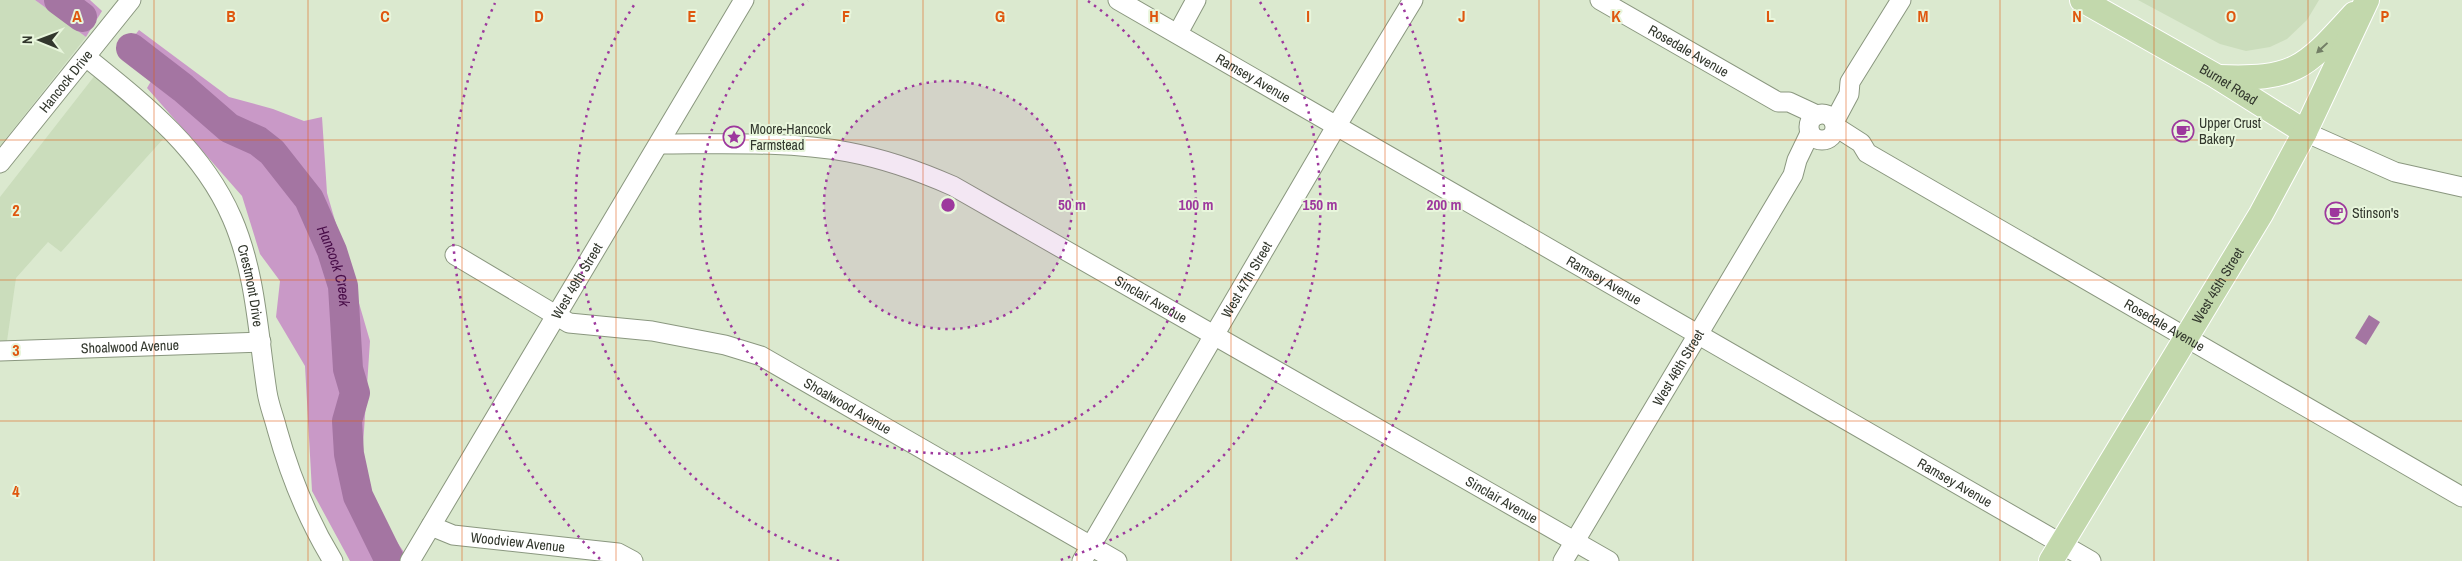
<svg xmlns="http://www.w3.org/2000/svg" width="2462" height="561" font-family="'Archivo Narrow',sans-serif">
<rect width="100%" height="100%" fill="#dbe9cf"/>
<g fill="#cbddbc">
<path d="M 0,0 L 35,0 L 86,37 L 0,146 Z"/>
<path d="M 2138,0 L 2319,0 L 2307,20 L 2287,39 L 2270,47 L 2246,51 L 2220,44 Z"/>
<path d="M 96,74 L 122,94 L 164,138 L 61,252 L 48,242 L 16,278 L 7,341 L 0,342 L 0,197 Z"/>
</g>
<g fill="#c999c7">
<path d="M 35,0 L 90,0 L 102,11 L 86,37 Z"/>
<path d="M 139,30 L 229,97 L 273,109 L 304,121 L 322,117 L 327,193 L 370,341 L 362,460 L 375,510 L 410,561 L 350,561 L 312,491 L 305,366 L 276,317 L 280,281 L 260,254 L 242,196 L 147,88 L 154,76 L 123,50 Z"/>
</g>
<path fill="#a475a2" d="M 2369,315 L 2380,322 L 2366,345 L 2355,338 Z"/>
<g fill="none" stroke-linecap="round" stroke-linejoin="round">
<g stroke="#a475a2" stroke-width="30">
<path d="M 59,0 L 82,17"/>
<path id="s1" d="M 131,48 L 183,88 L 229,128 L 258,141 L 272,152 L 309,199 L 332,251 L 343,286 L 348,369 L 355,393 L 347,421 L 349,454 L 358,496 L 390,561"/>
</g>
<g stroke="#8a977f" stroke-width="21">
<g id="minor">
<path id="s2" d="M 1118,0 L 2091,561"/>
<path id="s3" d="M 1600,0 L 1778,102 L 1789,102 L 1817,115"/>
<path d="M 1178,33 L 1196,0"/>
<path id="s4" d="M 86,57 C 143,103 202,149 232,218 C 256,273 258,334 267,392 C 269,405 274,417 277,429 C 290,476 308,520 333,561"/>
<circle cx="1822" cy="127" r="13"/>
<path d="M 1834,122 L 1849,94 L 1850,82 L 1901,0"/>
<path id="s5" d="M 1836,127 L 1861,143 L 1867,153 L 2462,497"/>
<path d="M 2305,132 L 2395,172 L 2462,187"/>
<path id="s6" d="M 659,144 C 721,144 787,141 848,152 C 885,159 919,171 953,186 L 1609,561"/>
<path id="s7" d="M 0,163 L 131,0"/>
<path id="s8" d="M 455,255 L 569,323 L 652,331 L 725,345 L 761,356 L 1117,561"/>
<path id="s9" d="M 0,351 L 261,342"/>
<path id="s10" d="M 431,526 L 453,535 L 618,553 L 633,561"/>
<path id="s11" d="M 410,561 L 744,0"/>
<path id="s12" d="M 1082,561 L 1337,125 L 1413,0"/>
<path id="s13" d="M 1563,561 L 1793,175 L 1797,160 L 1810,133"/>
</g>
</g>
<g stroke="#fff" stroke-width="26">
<g id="major">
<path id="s14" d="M 2082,0 L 2216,76 L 2305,132"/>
<path d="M 2218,77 C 2295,80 2304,69 2354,14"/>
<path id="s15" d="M 2051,561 L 2261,214 L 2305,132 L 2367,0"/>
</g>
</g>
<use href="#minor" stroke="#fff" stroke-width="19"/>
<use href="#major" stroke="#c2d8ac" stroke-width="24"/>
</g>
<defs><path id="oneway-solid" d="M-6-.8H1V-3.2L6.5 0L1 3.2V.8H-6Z" transform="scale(1.25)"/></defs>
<use fill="#737f66" href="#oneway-solid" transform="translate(2322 48) rotate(137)"/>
<path fill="none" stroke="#df570e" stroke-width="1" stroke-opacity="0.55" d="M 154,0 L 154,561M 308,0 L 308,561M 462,0 L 462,561M 616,0 L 616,561M 769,0 L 769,561M 923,0 L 923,561M 1077,0 L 1077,561M 1231,0 L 1231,561M 1385,0 L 1385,561M 1539,0 L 1539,561M 1693,0 L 1693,561M 1846,0 L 1846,561M 2000,0 L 2000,561M 2154,0 L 2154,561M 2308,0 L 2308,561M 0,140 L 2462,140M 0,280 L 2462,280M 0,421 L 2462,421"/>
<circle cx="948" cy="205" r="124" fill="#9d389d" fill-opacity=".12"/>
<g fill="none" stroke="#9d389d" stroke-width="2.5" stroke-dasharray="2.5 5">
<circle cx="948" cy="205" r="124"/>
<path d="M1088 1A248 248 0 1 1 808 1"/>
<path d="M839 561A372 372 0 0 1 636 2M1260 2A372 372 0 0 1 1057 561"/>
<path d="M600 559A496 496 0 0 1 495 3M1401 3A496 496 0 0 1 1296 559"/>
</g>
<defs>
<g id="cafe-ring" transform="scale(1.125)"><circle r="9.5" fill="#e8f6dc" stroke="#9d389d" stroke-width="1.5"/><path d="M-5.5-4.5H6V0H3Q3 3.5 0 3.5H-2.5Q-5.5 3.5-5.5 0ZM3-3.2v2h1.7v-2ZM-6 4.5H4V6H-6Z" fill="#9d389d"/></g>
<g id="sight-ring" transform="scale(1.125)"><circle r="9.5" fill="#e8f6dc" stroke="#9d389d" stroke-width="1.5"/><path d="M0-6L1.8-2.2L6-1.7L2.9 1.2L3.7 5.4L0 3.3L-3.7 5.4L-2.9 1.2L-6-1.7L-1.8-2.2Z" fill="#9d389d"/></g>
</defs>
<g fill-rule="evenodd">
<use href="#cafe-ring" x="2183" y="131"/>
<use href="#sight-ring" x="734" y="137"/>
<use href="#cafe-ring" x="2336" y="213"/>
</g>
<g text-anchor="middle" stroke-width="4" stroke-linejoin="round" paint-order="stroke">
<g font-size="14" fill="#32372d" stroke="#e8f6dc">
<text dy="5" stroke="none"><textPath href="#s3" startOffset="102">Rosedale Avenue</textPath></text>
<text dy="5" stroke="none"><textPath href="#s2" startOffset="156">Ramsey Avenue</textPath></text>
<text dy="5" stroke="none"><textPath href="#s7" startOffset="105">Hancock Drive</textPath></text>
<text dy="5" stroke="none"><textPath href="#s14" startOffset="169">Burnet Road</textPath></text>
<text dy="5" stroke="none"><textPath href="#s11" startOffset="326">West 49th Street</textPath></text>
<text dy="5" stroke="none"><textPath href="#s12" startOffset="326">West 47th Street</textPath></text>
<text dy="5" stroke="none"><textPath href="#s2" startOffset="561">Ramsey Avenue</textPath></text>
<text dy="5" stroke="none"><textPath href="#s15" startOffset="322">West 45th Street</textPath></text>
<text dy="5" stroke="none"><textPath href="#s4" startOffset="290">Crestmont Drive</textPath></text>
<text dy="5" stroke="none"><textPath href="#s6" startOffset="528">Sinclair Avenue</textPath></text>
<text dy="5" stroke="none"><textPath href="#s5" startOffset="385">Rosedale Avenue</textPath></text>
<text dy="5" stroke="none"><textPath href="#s9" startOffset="130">Shoalwood Avenue</textPath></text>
<text dy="5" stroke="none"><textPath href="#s13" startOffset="225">West 46th Street</textPath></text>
<text dy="5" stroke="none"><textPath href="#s8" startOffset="428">Shoalwood Avenue</textPath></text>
<text dy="5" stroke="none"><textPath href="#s2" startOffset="966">Ramsey Avenue</textPath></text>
<text dy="5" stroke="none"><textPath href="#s6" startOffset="932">Sinclair Avenue</textPath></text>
<text dy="5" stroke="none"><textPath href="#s10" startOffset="89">Woodview Avenue</textPath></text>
</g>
<g font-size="14" fill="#32372d" stroke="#e8f6dc" text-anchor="start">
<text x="2199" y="128">Upper Crust<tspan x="2199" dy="16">Bakery</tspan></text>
<text x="750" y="134">Moore-Hancock<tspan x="750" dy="16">Farmstead</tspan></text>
<text x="2352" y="218">Stinson's</text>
</g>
<g font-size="15" font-style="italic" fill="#480d48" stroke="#e8f6dc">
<text dy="5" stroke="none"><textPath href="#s1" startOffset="308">Hancock Creek</textPath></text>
</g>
</g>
<g font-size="16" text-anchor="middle" font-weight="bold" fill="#df570e" stroke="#e8f6dc" stroke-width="4" stroke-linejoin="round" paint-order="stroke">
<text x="77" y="22">A</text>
<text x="231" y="22">B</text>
<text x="385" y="22">C</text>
<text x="539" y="22">D</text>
<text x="692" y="22">E</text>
<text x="846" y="22">F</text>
<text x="1000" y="22">G</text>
<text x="1154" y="22">H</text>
<text x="1308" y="22">I</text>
<text x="1462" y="22">J</text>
<text x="1616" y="22">K</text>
<text x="1770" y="22">L</text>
<text x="1923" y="22">M</text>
<text x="2077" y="22">N</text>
<text x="2231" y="22">O</text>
<text x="2385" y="22">P</text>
<text x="16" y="216">2</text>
<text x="16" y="356">3</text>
<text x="16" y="497">4</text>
</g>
<circle cx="948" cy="205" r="8" fill="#9d389d" stroke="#e8f6dc" stroke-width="2.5"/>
<g font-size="15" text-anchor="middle" font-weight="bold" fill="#9d389d" stroke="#e8f6dc" stroke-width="4" stroke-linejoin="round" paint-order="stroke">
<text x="1072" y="210">50 m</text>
<text x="1196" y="210">100 m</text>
<text x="1320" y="210">150 m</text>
<text x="1444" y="210">200 m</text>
</g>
<g transform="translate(40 40) rotate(271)" stroke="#e8f6dc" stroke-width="4" paint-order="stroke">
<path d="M0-4L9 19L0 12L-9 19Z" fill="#32372d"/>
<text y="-8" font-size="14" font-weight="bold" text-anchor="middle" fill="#32372d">N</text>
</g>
</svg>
